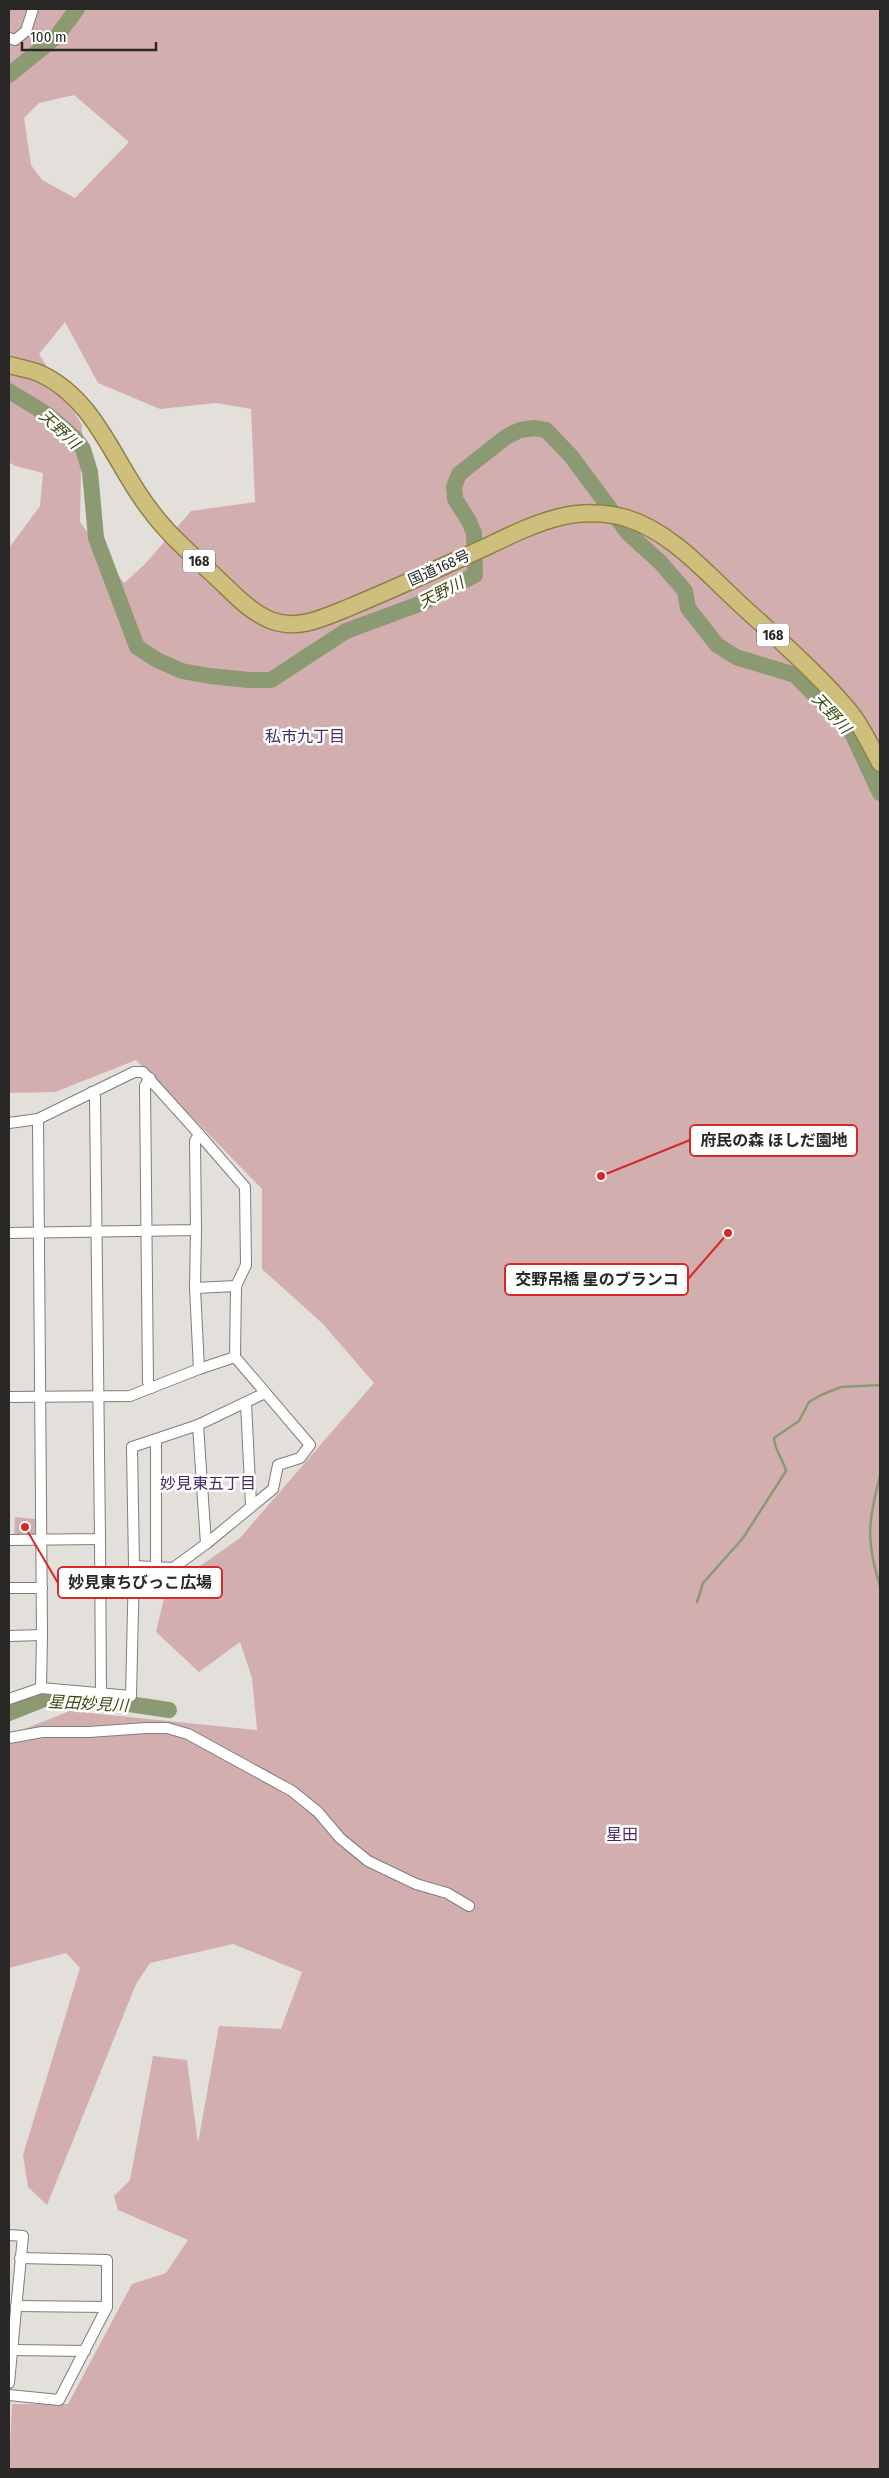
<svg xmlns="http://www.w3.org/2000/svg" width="889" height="2478" font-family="'Fira Sans Condensed','Noto Sans JP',sans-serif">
<rect width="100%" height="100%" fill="#e3dfda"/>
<g fill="#d2afae" fill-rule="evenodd">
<path d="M 9,9 L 880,9 L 880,2469 L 9,2469 L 12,2404 L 68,2404 L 132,2284 L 166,2273 L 188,2240 L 118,2210 L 114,2196 L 130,2180 L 153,2056 L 187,2060 L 198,2143 L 219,2026 L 281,2029 L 302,1972 L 233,1944 L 150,1963 L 136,1984 L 47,2205 L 28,2187 L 23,2155 L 80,1968 L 66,1953 L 9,1968 L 9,1735 L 70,1711 L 257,1730 L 252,1678 L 240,1642 L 199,1672 L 156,1632 L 166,1590 L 240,1538 L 374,1383 L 323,1324 L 262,1269 L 262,1189 L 136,1060 L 55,1092 L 9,1093 L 9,548 L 40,506 L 43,473 L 15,466 L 9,462 ZM 74,95 L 129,142 L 75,198 L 42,180 L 31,165 L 24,118 L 39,103 ZM 65,322 L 98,383 L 160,409 L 216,403 L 251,409 L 255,502 L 191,511 L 144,565 L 124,583 L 80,522 L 82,425 L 39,354 Z"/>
<path d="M 15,1517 L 35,1519 L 35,1536 L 14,1535 Z"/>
</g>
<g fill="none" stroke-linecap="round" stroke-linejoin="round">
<g stroke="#8c9a74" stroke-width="2.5">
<path d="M 880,1475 C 869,1521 865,1539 880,1586"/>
<path d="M 697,1602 L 703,1583 L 743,1538 L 786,1471 C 783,1459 774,1449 774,1438 L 799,1421 L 809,1402 L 821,1395 L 841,1387 L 880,1385"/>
</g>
<g stroke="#8c9a74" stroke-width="16">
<path d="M 9,75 L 57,36 L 77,9"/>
<path d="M 9,391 L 48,415 L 75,438 L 83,449 L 90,472 L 96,538 L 137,647 L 157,660 L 182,671 L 209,676 L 249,680 L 271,680 L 346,631 L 422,603 L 475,575 L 474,533 L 469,521 L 455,499 L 454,487 L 459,474 L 506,437 L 520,430 L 534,428 L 546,430 L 571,456 L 628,533 L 661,563 L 685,591 L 688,608 L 717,645 L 736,657 L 795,675 L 851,731 L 880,793"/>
<path d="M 9,1713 L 44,1699 L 102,1700 L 169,1710"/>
</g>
<g stroke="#817d78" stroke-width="12">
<g id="minor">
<path d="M 9,38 L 15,40 L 26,31 L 33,9"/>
<path d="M 150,1078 L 145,1086 L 148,1382 L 151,1388"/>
<path d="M 38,1119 L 42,1635"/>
<path d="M 9,1123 L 38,1119 L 134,1072 L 143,1072 L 199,1134 L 195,1141 L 196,1230 L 9,1233"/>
<path d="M 196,1230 L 195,1288 L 236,1286"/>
<path d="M 195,1288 L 199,1369 L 235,1357"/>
<path d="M 9,1397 L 130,1396 L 199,1369"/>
<path d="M 246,1403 L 251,1505"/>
<path d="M 198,1425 L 206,1544"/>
<path d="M 100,1539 L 101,1693"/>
<path d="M 9,1540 L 100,1539 L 95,1097 L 92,1092"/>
<path d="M 134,1566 L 132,1447 L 198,1425 L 265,1393"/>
<path d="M 156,1567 L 156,1441"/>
<path d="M 9,1588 L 42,1588"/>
<path d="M 9,1636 L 42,1635 L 41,1688 L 131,1696 L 134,1566 L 173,1568 L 206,1544 L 273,1489 L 278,1465 L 300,1458 L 310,1445 L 235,1357 L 236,1286 L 246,1265 L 245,1187 L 199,1134"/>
<path d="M 9,1699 L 41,1688"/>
<path d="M 9,1738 L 42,1732 L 89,1732 L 146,1728 L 167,1728 L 188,1734 L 292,1791 L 318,1812 L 340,1838 L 368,1861 L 416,1884 L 447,1893 L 469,1906"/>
<path d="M 9,2235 L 23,2236 L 9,2383"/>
<path d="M 16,2306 L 107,2307"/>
<path d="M 12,2350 L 85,2351"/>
<path d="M 9,2395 L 59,2400 L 107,2307 L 107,2260 L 20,2258"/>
</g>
</g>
<g stroke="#8d8149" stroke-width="19">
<path id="trunk" d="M 9,365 C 19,368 31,369 41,374 C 97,400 115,466 151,511 C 170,537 195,557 218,579 C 234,594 249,611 270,620 C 298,631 323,618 350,607 C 396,588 442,567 488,546 C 511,535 535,523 560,517 C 580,512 606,512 626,518 C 672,532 707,574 741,605 C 775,636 816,672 845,706 C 860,723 870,744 880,763"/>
</g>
<use href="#minor" stroke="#fff" stroke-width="10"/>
<use href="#trunk" stroke="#cec07c" stroke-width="16"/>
</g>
<g text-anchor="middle" stroke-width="5" stroke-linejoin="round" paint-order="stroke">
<g fill="#fff" stroke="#6a6868" stroke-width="1">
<rect x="183" y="549.5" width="32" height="23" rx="4"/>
<rect x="757" y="623.5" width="32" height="23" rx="4"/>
</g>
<g font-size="14" font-weight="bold" fill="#2a2827">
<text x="199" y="566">168</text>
<text x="773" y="640">168</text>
</g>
<g font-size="15" fill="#2a2827" stroke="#fff">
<text transform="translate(439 568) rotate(-24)" y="5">国道168号</text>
</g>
<g font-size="16" font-style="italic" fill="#3b4c10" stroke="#fff">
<text transform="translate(60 429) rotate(43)" y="6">天野川</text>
<text transform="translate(441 592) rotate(-27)" y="6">天野川</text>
<text transform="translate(832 713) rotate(47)" y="6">天野川</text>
<text transform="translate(88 1703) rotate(3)" y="6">星田妙見川</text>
</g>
<g font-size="16" fill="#432b65" stroke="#fff">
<text x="305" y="742">私市九丁目</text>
<text x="208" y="1489">妙見東五丁目</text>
<text x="622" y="1840">星田</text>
</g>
</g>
<path fill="none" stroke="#d62828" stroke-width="2" d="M601 1176L690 1140M728 1233L688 1279M25 1527L58 1583"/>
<g fill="#d62828" stroke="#fff" stroke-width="2">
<circle cx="601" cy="1176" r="5"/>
<circle cx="728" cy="1233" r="5"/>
<circle cx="25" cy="1527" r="5"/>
</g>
<g fill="#fff" stroke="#d62828" stroke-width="2">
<rect x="690" y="1125" width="167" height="31" rx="5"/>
<rect x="505" y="1264" width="183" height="31" rx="5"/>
<rect x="58" y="1567" width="164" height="31" rx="5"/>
</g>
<g font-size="16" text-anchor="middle" font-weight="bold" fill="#2a2827">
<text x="774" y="1146">府民の森 ほしだ園地</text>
<text x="597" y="1285">交野吊橋 星のブランコ</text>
<text x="140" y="1588">妙見東ちびっこ広場</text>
</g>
<rect width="889" height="2478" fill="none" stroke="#2a2827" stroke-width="20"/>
<path d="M22 42v8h134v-8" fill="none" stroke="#2a2827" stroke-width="2.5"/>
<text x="30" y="42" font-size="15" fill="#2a2827" stroke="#ffffff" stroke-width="4" paint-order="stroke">100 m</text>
</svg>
